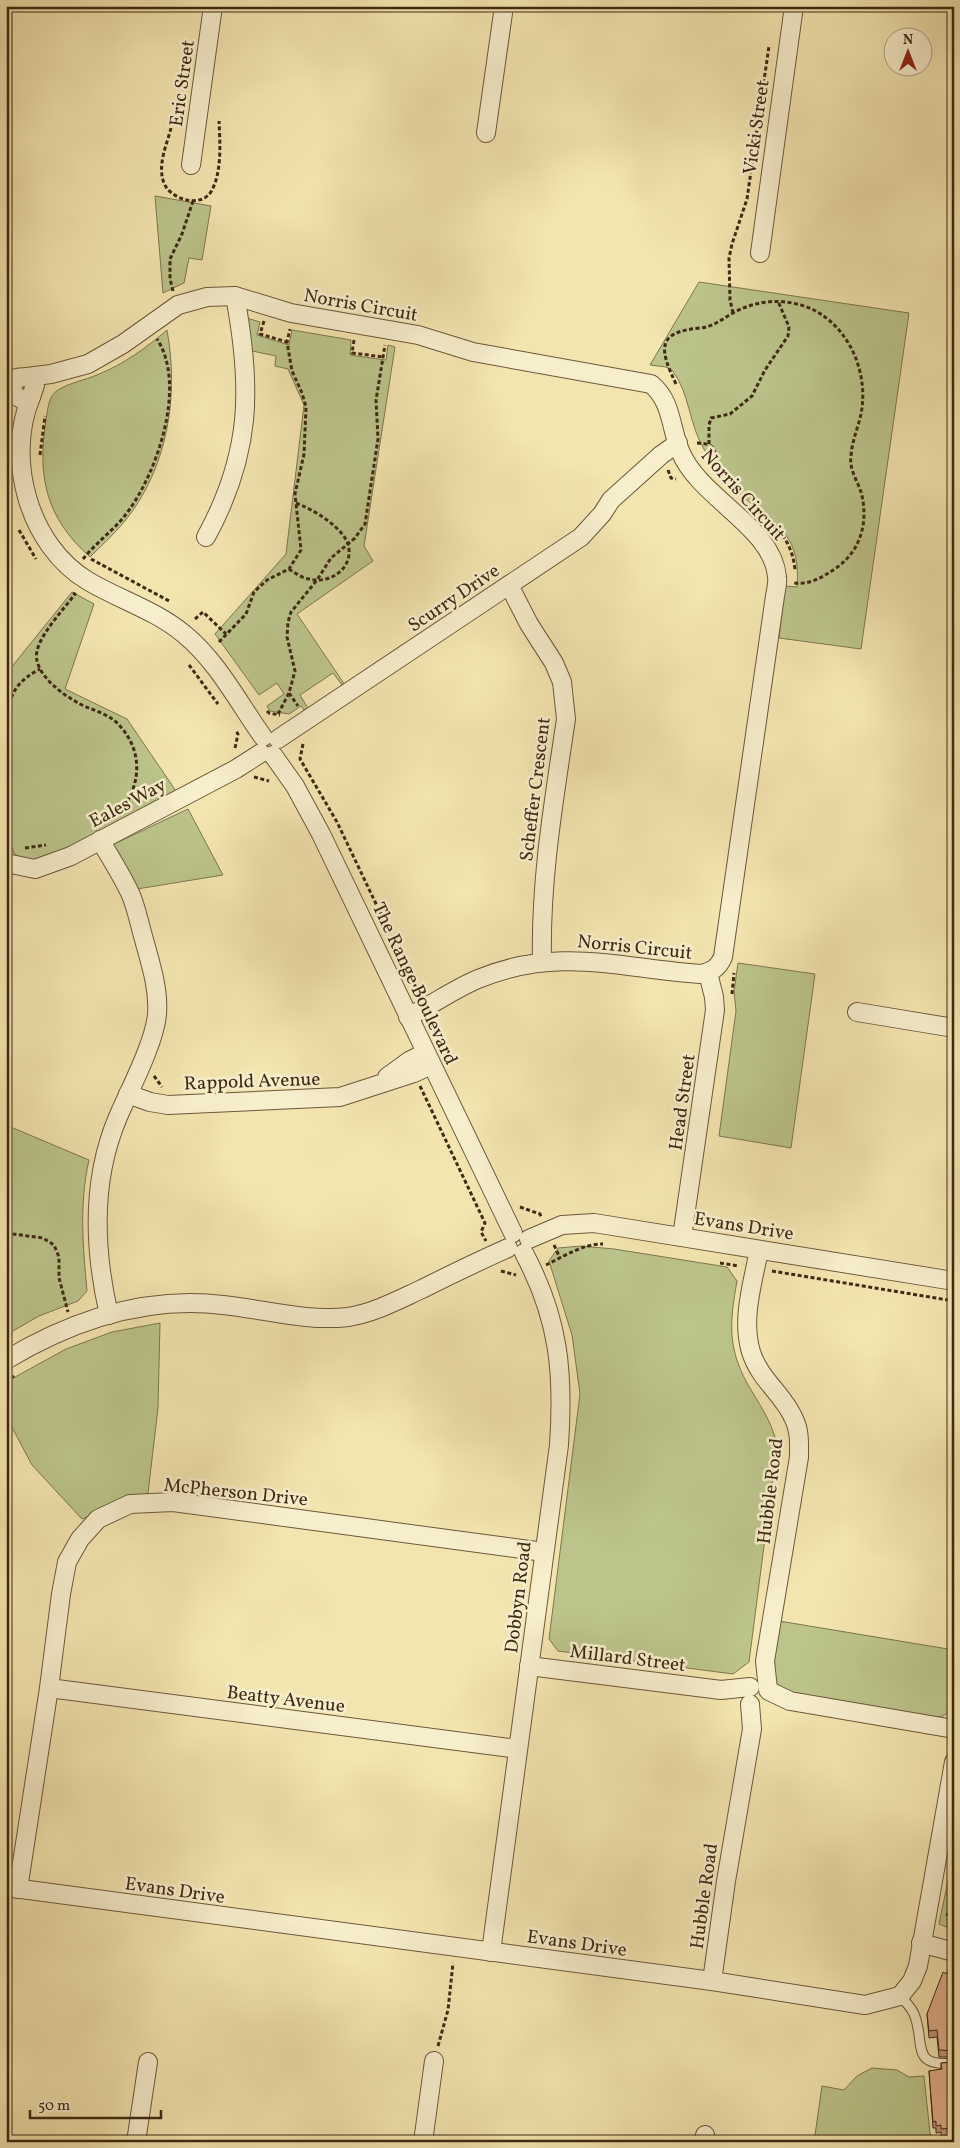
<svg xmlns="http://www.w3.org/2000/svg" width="960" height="2148" font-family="Vollkorn,serif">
<rect width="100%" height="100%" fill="#f3e5b0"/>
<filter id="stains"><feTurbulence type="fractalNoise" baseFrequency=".004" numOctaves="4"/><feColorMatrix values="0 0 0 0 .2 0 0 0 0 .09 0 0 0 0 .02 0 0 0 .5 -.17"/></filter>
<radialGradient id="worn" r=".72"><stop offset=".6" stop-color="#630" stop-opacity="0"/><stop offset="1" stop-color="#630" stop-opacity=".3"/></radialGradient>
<g fill="#bcc48b" stroke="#7e764e">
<path d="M 155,196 L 211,206 L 202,260 L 189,258 L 184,283 L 163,293 Z"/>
<path d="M 699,282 L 909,313 L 861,649 L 779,638 L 785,586 L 797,587 C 802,527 768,523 733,487 C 722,476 713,464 705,451 C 689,426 690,393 672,370 L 666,367 L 650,365 Z"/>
<path d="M 247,318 L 260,322 L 257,335 L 289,345 L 292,330 L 351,340 L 350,355 L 386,360 L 388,345 L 395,347 L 364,546 L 373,561 L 297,614 L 345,685 L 343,686 L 333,673 L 300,695 L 309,710 L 305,711 L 301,706 L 289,714 L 270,711 L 267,706 L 284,694 L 277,683 L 259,695 L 215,634 L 286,554 L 304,405 L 288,369 L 275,366 L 276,356 L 252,351 Z"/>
<path d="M 167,330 C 179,396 168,467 125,521 C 114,534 102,545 90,557 C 46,518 37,477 46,420 C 48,409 48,396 58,390 C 69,383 85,380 97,375 C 124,364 146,348 167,330 Z"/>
<path d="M 72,592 L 94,604 L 65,689 L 127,719 L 176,791 L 48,859 L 29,862 L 14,854 L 10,837 L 6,750 L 6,674 Z"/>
<path d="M 188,809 L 223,875 L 137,889 L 112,845 Z"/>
<path d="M 738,963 L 815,974 L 791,1148 L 719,1136 L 736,1011 L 734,991 Z"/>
<path d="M 6,1125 L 89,1160 C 79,1204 83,1246 87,1291 L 78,1301 L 39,1316 L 6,1335 Z"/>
<path d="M 581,1246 L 614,1249 L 727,1267 L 737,1281 C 730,1321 727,1346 747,1383 C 759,1404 772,1421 777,1445 L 749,1662 L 733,1674 L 558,1651 L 549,1639 L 580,1394 L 572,1335 L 549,1261 L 558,1248 Z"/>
<path d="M 160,1323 L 158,1408 L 148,1493 L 82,1519 L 32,1465 L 6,1416 L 6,1382 L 66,1349 L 112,1332 Z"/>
<path d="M 779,1621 L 954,1650 C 954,1665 958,1704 948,1713 C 943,1717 938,1717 932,1718 L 787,1693 L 775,1683 L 772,1669 Z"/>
<path d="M 954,1852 L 954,1930 L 939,1924 Z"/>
<path d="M 872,2068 L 897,2070 L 909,2077 L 924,2076 L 931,2142 L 814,2142 L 822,2086 L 844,2090 L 857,2076 Z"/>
</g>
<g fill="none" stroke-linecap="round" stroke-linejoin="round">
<g stroke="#6c583a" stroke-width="11">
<path id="lane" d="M 900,1996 C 905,2001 911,2007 914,2014 C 926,2042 909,2068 954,2063"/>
</g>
<g stroke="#6c583a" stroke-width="20">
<g id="street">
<path d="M 486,133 L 504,6"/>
<path d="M 191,165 L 213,6"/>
<path d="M 760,253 L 794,6"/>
<path d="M 27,377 L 51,374 L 88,364 L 123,344 L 178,305 L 207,297 L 235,296 L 291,313 L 418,335 L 473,352 L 651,384 C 673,402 670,429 681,453 C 701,499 773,527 777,577 C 778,583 776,590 775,596 L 723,957 C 718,968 712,972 700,974 C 619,968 558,946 478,979 C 454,989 432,1005 408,1017"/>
<path d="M 6,380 C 18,379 28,372 35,385 L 31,397 L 23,400 L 13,394 L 12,387 L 16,379"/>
<path d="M 31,397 C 5,459 29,546 88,581 C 120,600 155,610 184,634 C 218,662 238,702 263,737"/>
<path d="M 206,537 C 252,453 252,387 235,296"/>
<path d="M 509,585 L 529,624 L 554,663 L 562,682 L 566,719 C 554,800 540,880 542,962"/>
<path d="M 278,739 L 581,537 L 602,514 L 611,500 L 661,455 L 678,443"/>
<path d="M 273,755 L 295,786 L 321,834 L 513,1233"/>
<path d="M 100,840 C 110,857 121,874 130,893 C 136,906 139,922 143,936 C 150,962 159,988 157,1014 C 155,1042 129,1091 118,1117 C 91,1180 94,1250 109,1315"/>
<path d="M 6,863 L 35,869 L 71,856 L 236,769 L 261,753"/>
<path d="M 857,1012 L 954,1028"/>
<path d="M 387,1077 L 409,1061 L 425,1053"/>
<path d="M 128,1094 L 150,1102 L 168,1105 L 340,1097 L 414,1073 L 431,1065"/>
<path d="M 682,1237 L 715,1010 L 714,997 L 708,973"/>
<path d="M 529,1239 L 562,1225 L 594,1223 L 954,1281"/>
<path d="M 759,1250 C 753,1282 741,1319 751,1352 C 761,1382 783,1393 794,1419 C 800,1431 799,1444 799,1457 L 765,1661 L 768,1690"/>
<path d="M 6,1360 C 71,1321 146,1296 223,1305 C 264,1309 306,1322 348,1317 C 374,1313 398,1300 422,1289 C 450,1275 479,1261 508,1248"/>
<path d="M 529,1666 L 721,1690 L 750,1687"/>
<path d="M 49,1688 L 518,1749"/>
<path d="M 769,1691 L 790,1701 L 954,1729"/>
<path d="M 6,1887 L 712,1981 L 865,2005 L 900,1996 L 912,1981 L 918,1966 L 954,1762"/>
<path d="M 18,1889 L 49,1688 L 61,1594 L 67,1562 L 80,1539 L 98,1519 L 130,1504 L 173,1502 L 544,1552"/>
<path d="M 921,1943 L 954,1952"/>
<path d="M 491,1952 L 559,1445 C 564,1372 559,1319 524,1253"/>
<path d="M 712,1981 L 726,1881 L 752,1729 L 750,1704"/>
<path d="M 136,2142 L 148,2062"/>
<path d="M 423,2142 L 434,2061"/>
<path d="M 704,2142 L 705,2135"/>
</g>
</g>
<g stroke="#3f2912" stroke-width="3" stroke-dasharray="4 2.5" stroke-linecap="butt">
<path d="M 171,128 C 167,144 158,163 163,180 C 167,199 202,210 212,190 C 222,171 220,142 219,121"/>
<path d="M 173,291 L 170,279 L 170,259 L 182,234 L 193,201"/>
<path d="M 733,313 L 730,300 L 729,258 L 732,244 L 747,199 L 769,46"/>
<path d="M 264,321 L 260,334 L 287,342"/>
<path d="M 354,340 L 352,353 L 384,357"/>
<path d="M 676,384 C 660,350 655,332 700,328 C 713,327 722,319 733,313 C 751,303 772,299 792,303 C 840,311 868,362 862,408 C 860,424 852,439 851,456 C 849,469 857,480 861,492 C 869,521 861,551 836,568 C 823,577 810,585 794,583"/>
<path d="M 697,443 C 713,443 720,450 709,464"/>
<path d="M 709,444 L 709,425 L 711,418 L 730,414 L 752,396 L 765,370 L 788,336 L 789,327 L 778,301"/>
<path d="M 40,455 L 45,416"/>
<path d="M 668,470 L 671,478 L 676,479"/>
<path d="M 765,516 C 782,531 793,547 795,570"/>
<path d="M 19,530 L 36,559"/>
<path d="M 83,559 C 95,544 111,532 123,518 C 156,478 188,386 157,339"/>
<path d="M 91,559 L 171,602"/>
<path d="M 289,569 C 295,573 302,578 309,579 C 328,584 351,571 349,549 C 348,530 312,508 295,503"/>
<path d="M 73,593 L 75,594 C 64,609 41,633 37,651 C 32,673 63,695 80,704 C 94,711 110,714 120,726 C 143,752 141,783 122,810"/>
<path d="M 195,619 L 203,612 L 226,634"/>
<path d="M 219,642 L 246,614 L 254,592 L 267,580 L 289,569 L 301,550 L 295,494 L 304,454 L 306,407 L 302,393 L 292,371 L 287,342 L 290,329"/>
<path d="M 189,665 L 218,704"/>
<path d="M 289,693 L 298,706"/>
<path d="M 267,711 L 269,713 L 280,715"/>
<path d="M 6,714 L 9,714 C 9,691 21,679 40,669"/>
<path d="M 278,714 L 289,693 L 295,671 L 287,637 L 288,622 L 291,612 L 317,580 L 331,558 L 355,538 L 365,524 L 378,439 L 376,400 L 385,345"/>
<path d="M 303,744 L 300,759 L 337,822 L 419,994"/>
<path d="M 235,748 L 238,734 L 236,731"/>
<path d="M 254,777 L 269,781"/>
<path d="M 25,848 L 46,845"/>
<path d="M 732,994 L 734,973"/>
<path d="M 154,1076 L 162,1087"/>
<path d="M 420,1086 L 485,1223 L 481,1232 L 486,1241"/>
<path d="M 520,1207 L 540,1214 L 541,1217"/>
<path d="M 6,1233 L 43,1238 L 54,1245 L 59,1257 L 59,1278 L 68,1312"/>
<path d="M 554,1245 L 560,1258"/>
<path d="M 720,1263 L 739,1266"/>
<path d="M 546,1265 C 564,1256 583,1244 603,1244"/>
<path d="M 501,1271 L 516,1275"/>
<path d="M 772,1271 L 954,1301"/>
<path d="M 6,1381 L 14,1376"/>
<path d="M 946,1914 L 954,1916"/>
<path d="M 438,2046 L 448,2010 L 453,1963"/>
</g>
<use href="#lane" stroke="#f7eecc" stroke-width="9"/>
<use href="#street" stroke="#f7eecc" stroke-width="18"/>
</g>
<g fill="#c19578" stroke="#3f2912">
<path d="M 954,1972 L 954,2057 L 939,2057 L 937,2037 L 929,2038 L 927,2014 L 947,1974 Z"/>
<path d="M 954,2062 L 954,2135 L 941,2136 L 941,2132 L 936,2133 L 936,2128 L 933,2128 L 929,2071 L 941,2070 L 941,2063 Z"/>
</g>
<g fill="#e0ad8c" stroke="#3f2912">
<path d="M 948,1970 L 954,1972 L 954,2051 L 939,2050 L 937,2030 L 929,2031 L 927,2014 L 943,1972 L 947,1974 Z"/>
<path d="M 954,2062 L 954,2128 L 941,2129 L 941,2125 L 936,2126 L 936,2121 L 933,2122 L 929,2071 L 942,2069 L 941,2063 Z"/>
</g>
<g text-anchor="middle" stroke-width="5" stroke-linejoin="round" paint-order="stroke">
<g font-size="19" fill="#3f2912" stroke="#f7eecc">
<text transform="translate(181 83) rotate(-82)" y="7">Eric Street</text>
<text transform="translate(755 127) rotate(-82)" y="7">Vicki Street</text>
<text transform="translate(361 304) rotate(10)" y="7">Norris Circuit</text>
<text transform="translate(744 494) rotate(48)" y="7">Norris Circuit</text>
<text transform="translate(453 597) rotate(-34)" y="7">Scurry Drive</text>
<text transform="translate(534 789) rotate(-83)" y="7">Scheffer Crescent</text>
<text transform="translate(127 802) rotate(-28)" y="7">Eales Way</text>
<text transform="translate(635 946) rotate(6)" y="7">Norris Circuit</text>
<text transform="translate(416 983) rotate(65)" y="7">The Range Boulevard</text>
<text transform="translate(252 1080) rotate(-2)" y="7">Rappold Avenue</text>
<text transform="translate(681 1102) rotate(-82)" y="7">Head Street</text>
<text transform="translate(744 1225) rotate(9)" y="7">Evans Drive</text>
<text transform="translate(236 1491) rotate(6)" y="7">McPherson Drive</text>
<text transform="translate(769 1491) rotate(-83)" y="7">Hubble Road</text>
<text transform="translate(517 1597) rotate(-83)" y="7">Dobbyn Road</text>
<text transform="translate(628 1657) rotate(7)" y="7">Millard Street</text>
<text transform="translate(286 1698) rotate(7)" y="7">Beatty Avenue</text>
<text transform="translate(175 1889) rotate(8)" y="7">Evans Drive</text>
<text transform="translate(703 1896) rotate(-82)" y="7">Hubble Road</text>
<text transform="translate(577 1942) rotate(8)" y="7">Evans Drive</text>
</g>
</g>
<rect width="960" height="2148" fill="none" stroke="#f3e5b0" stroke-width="25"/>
<rect x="8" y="8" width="945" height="2133" fill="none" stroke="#3f2912" stroke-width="2.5"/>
<rect x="12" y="12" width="935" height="2123" fill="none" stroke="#3f2912"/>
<g transform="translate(908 52)"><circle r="24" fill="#f7eecc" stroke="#ad9f82"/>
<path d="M0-4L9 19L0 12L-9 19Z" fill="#8f2418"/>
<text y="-8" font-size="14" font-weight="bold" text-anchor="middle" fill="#3f2912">N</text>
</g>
<path d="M30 2110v8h131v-8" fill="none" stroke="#3f2912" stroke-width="2.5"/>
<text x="38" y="2110" font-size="15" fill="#3f2912" stroke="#f7eecc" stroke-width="4" paint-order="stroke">50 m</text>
<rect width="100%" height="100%" filter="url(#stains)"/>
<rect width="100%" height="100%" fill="url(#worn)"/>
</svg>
